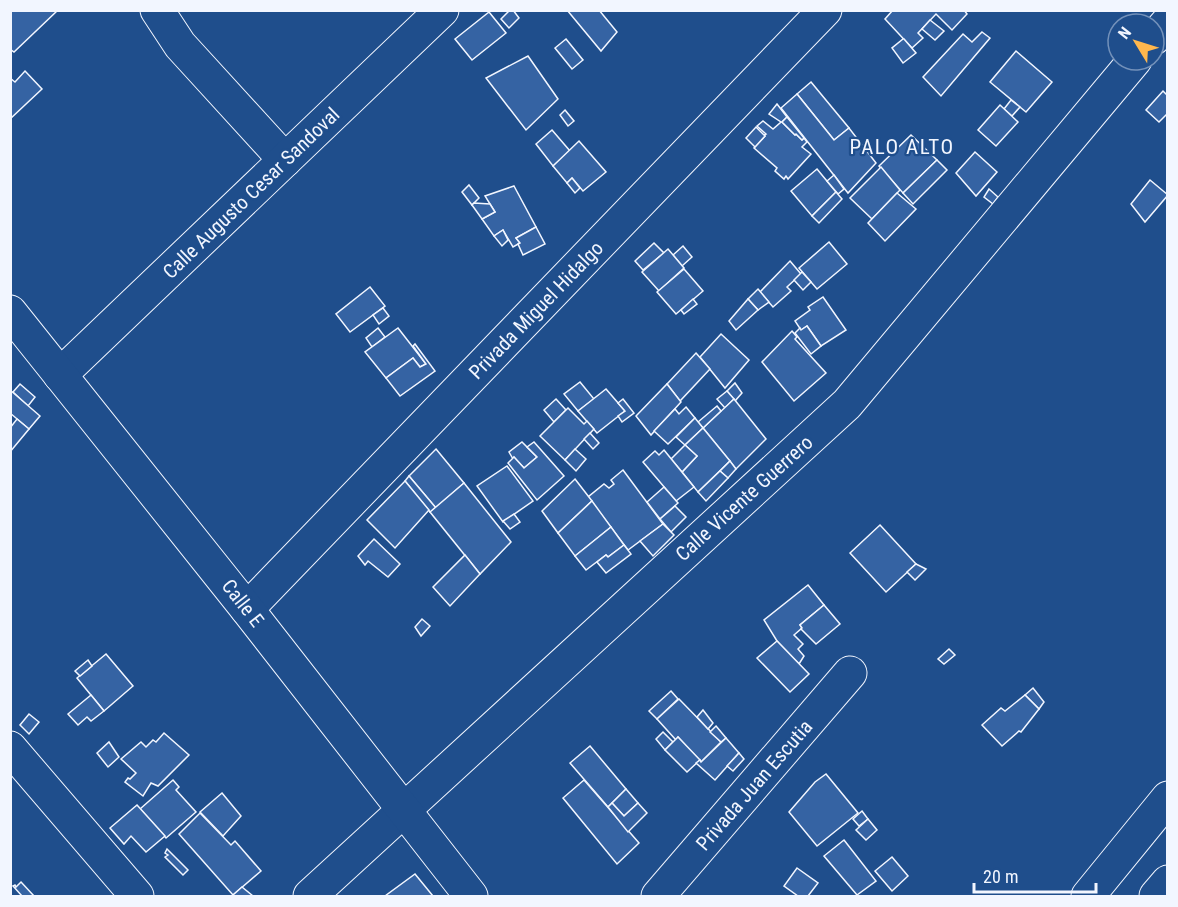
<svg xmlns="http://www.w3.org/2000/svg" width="1178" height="907" font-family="'Roboto Condensed',sans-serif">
<rect width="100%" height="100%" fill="#1f4e8c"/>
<g fill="#3563a3" stroke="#f2f6ff" stroke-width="1.5">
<path d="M 10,10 L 58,10 L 14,52 L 10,49 Z"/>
<path d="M 510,10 L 513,10 L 519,18 L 509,28 L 501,19 Z"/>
<path d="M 567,10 L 599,10 L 617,32 L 601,51 Z"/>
<path d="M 893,10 L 964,10 L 967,14 L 952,30 L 936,14 L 918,33 L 923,38 L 912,48 L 885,19 Z"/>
<path d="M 489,12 L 506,33 L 472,60 L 455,39 Z"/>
<path d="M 930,20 L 944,31 L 935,40 L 922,29 Z"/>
<path d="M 982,32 L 990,38 L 941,96 L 923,77 L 963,34 L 972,42 Z"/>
<path d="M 566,39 L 583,60 L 572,69 L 555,48 Z"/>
<path d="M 903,39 L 904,39 L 916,53 L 903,63 L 892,48 Z"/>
<path d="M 1016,51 L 1052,82 L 1026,112 L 990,82 Z"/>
<path d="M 528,56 L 558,99 L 526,130 L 486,78 Z"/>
<path d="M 25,71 L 42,89 L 10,119 L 10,78 L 15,82 Z"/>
<path d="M 811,82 L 849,128 L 834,140 L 797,94 Z"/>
<path d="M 1163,91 L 1168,96 L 1168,113 L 1159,122 L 1146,110 Z"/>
<path d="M 797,94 L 834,140 L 849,128 L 876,163 L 848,193 L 781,108 Z"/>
<path d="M 1011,100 L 1020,107 L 1012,116 L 1004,109 Z"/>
<path d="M 777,104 L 787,117 L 782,122 L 795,135 L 796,134 L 802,140 L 804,138 L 807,142 L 802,147 L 811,154 L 788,179 L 786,176 L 784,179 L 775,171 L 777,168 L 754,148 L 765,136 L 764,135 L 766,134 L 757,126 L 763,121 L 773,129 L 781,122 L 769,114 Z"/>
<path d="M 1000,105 L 1018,122 L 996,146 L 978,130 Z"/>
<path d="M 565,110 L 574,121 L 568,126 L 560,115 Z"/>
<path d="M 787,117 L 804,138 L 802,140 L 796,134 L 795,135 L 782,122 Z"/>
<path d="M 756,127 L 765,136 L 755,147 L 746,138 Z"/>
<path d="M 552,130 L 570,151 L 553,166 L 536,144 Z"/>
<path d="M 911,135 L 937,160 L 903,193 L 879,166 Z"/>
<path d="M 579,141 L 606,172 L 583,191 L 572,178 L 567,183 L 553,166 Z"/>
<path d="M 975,152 L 997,172 L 976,196 L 956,173 Z"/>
<path d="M 937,160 L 947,170 L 913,204 L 903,193 Z"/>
<path d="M 881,167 L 900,190 L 872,219 L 850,198 Z"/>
<path d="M 817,169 L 836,192 L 812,216 L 791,191 Z"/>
<path d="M 834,175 L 844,189 L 838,194 L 827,181 Z"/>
<path d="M 572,178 L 580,188 L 575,193 L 567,183 Z"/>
<path d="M 1150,180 L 1168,195 L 1145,222 L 1131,204 Z"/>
<path d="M 469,185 L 479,198 L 472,205 L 462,192 Z"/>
<path d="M 514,186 L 536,227 L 516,238 L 520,243 L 513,247 L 503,230 L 494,236 L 482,219 L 495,212 L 485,196 Z"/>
<path d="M 989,189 L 998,197 L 993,204 L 984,197 Z"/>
<path d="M 836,192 L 842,199 L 819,223 L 812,216 Z"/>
<path d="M 897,193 L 916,209 L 885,241 L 868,223 Z"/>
<path d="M 474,203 L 490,204 L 495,212 L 482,219 L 472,205 Z"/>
<path d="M 536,227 L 545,244 L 523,255 L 518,244 L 520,243 L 516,238 Z"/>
<path d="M 503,230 L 508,240 L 502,246 L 494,236 Z"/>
<path d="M 829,242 L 847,264 L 817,289 L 799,268 Z"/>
<path d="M 654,243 L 664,253 L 643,270 L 635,261 Z"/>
<path d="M 683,246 L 692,257 L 682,266 L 673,255 Z"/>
<path d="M 668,249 L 684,268 L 659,291 L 642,272 Z"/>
<path d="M 790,261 L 801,274 L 787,287 L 791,291 L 773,307 L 760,292 Z"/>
<path d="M 684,269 L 703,291 L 676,314 L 657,292 Z"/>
<path d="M 802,272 L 811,282 L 803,290 L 794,280 Z"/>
<path d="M 370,287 L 385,306 L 350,332 L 336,314 Z"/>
<path d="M 758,289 L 769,302 L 758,310 L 748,299 Z"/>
<path d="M 823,297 L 846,330 L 821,346 L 807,326 L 801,330 L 795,321 L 810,310 L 808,307 Z"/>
<path d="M 693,299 L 697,304 L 684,314 L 681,310 Z"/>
<path d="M 748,299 L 758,310 L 736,330 L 729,321 Z"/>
<path d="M 383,308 L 389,316 L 379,324 L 373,315 Z"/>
<path d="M 807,326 L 821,346 L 811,354 L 795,333 L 800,328 L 801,330 Z"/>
<path d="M 378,328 L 385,337 L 372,347 L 366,338 Z"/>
<path d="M 398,328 L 426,364 L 420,367 L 413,358 L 386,378 L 365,352 Z"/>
<path d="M 792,331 L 797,337 L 795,339 L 826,373 L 794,401 L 762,362 Z"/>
<path d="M 721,334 L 749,360 L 725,388 L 700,357 Z"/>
<path d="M 415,344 L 435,371 L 400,396 L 386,378 L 413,358 L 420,367 L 426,364 L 413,346 Z"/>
<path d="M 696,353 L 710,369 L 680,401 L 667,384 Z"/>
<path d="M 580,382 L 594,399 L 578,411 L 564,394 Z"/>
<path d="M 735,383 L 742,393 L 735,401 L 727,391 Z"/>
<path d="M 20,384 L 35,397 L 28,406 L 13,392 Z"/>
<path d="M 667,384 L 681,402 L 651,435 L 636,416 Z"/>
<path d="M 606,389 L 625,411 L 597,433 L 578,411 Z"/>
<path d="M 10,390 L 40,416 L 29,429 L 10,413 Z"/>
<path d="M 727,391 L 734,399 L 725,408 L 717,399 Z"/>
<path d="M 556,399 L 566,410 L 554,422 L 544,410 Z"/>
<path d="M 623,399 L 634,413 L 622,422 L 618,416 L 625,411 L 618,403 Z"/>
<path d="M 734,399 L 766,439 L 736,469 L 703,428 Z"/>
<path d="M 717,406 L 721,411 L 703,428 L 698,422 Z"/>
<path d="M 686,407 L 695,418 L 668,444 L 654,431 L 675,409 L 679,414 Z"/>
<path d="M 568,408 L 584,424 L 587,421 L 594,429 L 565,460 L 540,436 Z"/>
<path d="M 695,418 L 703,428 L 685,445 L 676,437 Z"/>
<path d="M 17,419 L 29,429 L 10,452 L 10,428 Z"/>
<path d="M 703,428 L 730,461 L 698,492 L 682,472 L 697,456 L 685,445 Z"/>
<path d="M 590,433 L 599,443 L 593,449 L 584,439 Z"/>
<path d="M 522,442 L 537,457 L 524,468 L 514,457 L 513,459 L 509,452 Z"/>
<path d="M 534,442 L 564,476 L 537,500 L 508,463 L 514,457 L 524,468 L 537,457 L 527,447 Z"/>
<path d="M 685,445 L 697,456 L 682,472 L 671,459 Z"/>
<path d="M 436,449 L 464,483 L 436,508 L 409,476 Z"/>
<path d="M 575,449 L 586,459 L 576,471 L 565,460 Z"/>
<path d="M 664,450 L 694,487 L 676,501 L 643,462 L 655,451 L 659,455 Z"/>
<path d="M 730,461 L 736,469 L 728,478 L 720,471 Z"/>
<path d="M 507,466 L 533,501 L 503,522 L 477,486 Z"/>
<path d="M 623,470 L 663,524 L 628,550 L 588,497 L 604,484 L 609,488 L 614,484 L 611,480 Z"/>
<path d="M 720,471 L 728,478 L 706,501 L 698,492 Z"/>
<path d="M 409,476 L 436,508 L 430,512 L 405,481 Z"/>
<path d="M 575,479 L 592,501 L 558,533 L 542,511 Z"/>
<path d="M 405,481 L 429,510 L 395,548 L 367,520 Z"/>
<path d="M 464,483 L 511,542 L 480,574 L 430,512 Z"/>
<path d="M 664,487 L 678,503 L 660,519 L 647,502 Z"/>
<path d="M 592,501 L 611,527 L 575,556 L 558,533 Z"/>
<path d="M 675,506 L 686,517 L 671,532 L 660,519 Z"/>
<path d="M 514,514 L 520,522 L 510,529 L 503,521 Z"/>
<path d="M 663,524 L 674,535 L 653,556 L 640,541 Z"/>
<path d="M 880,525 L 916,564 L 886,592 L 850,553 Z"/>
<path d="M 611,527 L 624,545 L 608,557 L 606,555 L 586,570 L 575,556 Z"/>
<path d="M 374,539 L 400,564 L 388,577 L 368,561 L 365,565 L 358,556 Z"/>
<path d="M 624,545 L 631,554 L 606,573 L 597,562 L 606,555 L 608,557 Z"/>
<path d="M 465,555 L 480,574 L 450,606 L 433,587 Z"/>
<path d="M 916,564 L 926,569 L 915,580 L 907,572 Z"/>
<path d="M 808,585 L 824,605 L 800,625 L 802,628 L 794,635 L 803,644 L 798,649 L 804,656 L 799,664 L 777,641 L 764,620 Z"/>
<path d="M 824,605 L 840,624 L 816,644 L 801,629 L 802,628 L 800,625 Z"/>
<path d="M 422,619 L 430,626 L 421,636 L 415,627 Z"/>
<path d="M 777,641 L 809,674 L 790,692 L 757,658 Z"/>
<path d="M 949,649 L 955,655 L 944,664 L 938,659 Z"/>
<path d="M 106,654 L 133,686 L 104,711 L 77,678 Z"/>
<path d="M 88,660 L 92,666 L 80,676 L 75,671 Z"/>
<path d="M 1033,688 L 1044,702 L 1039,709 L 1025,695 Z"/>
<path d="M 671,691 L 678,699 L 657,719 L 649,711 Z"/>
<path d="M 91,695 L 104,711 L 91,721 L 87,717 L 78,725 L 68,714 Z"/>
<path d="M 1025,695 L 1039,709 L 1021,732 L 1019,731 L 1002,746 L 982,725 L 1001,708 L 1005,711 Z"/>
<path d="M 679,699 L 721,742 L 701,762 L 678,737 L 676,740 L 657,719 Z"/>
<path d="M 703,710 L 713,723 L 708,729 L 697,717 Z"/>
<path d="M 29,714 L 39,722 L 29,734 L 20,725 Z"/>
<path d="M 716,726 L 726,738 L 721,742 L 710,732 Z"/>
<path d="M 663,732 L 673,742 L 665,750 L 656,739 Z"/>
<path d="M 164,733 L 189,755 L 158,786 L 151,783 L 143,796 L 125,782 L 128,778 L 130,779 L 136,773 L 121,759 L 141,742 L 146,747 L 153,740 L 156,742 Z"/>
<path d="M 678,737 L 700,760 L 687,772 L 665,750 Z"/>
<path d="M 726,738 L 739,753 L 715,780 L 696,763 L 700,760 L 701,762 Z"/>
<path d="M 109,742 L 119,757 L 108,767 L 97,753 Z"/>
<path d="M 590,746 L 626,789 L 608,807 L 570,763 Z"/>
<path d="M 739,753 L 744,759 L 733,771 L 727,766 Z"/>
<path d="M 826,774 L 858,813 L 817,846 L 789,812 L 815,782 Z"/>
<path d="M 173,780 L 179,787 L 176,790 L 196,812 L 166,838 L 140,809 Z"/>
<path d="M 584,780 L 639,843 L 617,864 L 563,798 Z"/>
<path d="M 626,789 L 638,803 L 624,816 L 612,803 Z"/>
<path d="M 222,793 L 241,816 L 223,836 L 200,812 Z"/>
<path d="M 612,803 L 624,816 L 638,803 L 647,813 L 628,832 L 608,807 Z"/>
<path d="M 137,805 L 165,836 L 146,852 L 131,836 L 124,844 L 110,828 Z"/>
<path d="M 862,811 L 868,819 L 859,826 L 853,819 Z"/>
<path d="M 200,813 L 231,845 L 235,841 L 261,871 L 233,895 L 179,834 Z"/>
<path d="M 868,819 L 877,830 L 866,840 L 856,830 Z"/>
<path d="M 844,840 L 876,881 L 857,895 L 824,856 Z"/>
<path d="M 167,849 L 188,870 L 183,875 L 165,857 L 168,855 L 165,853 Z"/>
<path d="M 892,857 L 908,876 L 892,891 L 875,871 Z"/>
<path d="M 797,868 L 818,883 L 808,896 L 798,896 L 784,886 Z"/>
<path d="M 415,874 L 433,896 L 385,896 Z"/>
<path d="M 21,882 L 34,896 L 22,896 L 13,886 L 15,885 L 16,887 Z"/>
<path d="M 242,887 L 253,896 L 234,896 L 233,895 Z"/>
</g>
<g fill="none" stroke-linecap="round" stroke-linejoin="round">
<g stroke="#f2f6ff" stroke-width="35">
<g id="minor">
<path d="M 157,10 L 180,45 L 285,160"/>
<path d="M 1154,38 L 1168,22"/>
<path d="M 60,375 L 442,10"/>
<path d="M 247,609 L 825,10"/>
<path d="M 10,748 L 137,896"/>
<path d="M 310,896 L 847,404 L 1135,60"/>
<path d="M 658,896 L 850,673"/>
</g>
</g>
<g stroke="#f2f6ff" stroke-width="35">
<path id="secondary" d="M 10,312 L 247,609 L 471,896"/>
</g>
<g stroke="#f2f6ff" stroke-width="35">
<g id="motorway">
<path d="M 1088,896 L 1168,798"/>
<path d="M 1156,896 L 1168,882"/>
</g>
</g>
<use href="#minor" stroke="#1f4e8c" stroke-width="33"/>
<use href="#secondary" stroke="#1f4e8c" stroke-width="33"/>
<use href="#motorway" stroke="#1f4e8c" stroke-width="33"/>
</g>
<g text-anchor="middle" stroke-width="4.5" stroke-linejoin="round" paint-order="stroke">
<g font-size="20" fill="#f2f6ff" stroke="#1f4e8c">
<text transform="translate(251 193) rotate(-44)" y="7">Calle Augusto Cesar Sandoval</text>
<text transform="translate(536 310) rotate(-46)" y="7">Privada Miguel Hidalgo</text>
<text transform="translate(744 498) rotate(-42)" y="7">Calle Vicente Guerrero</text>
<text transform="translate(243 603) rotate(52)" y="7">Calle E</text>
<text transform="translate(754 785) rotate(-49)" y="7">Privada Juan Escutia</text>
</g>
<g font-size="21" letter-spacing="1.5" fill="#f2f6ff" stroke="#1f4e8c">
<text x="902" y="154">PALO ALTO</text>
</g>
</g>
<rect width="1178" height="907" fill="none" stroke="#f2f6ff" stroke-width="24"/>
<g transform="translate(1136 42) rotate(308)"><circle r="28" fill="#1f4e8c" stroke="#7391ba" stroke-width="1.5"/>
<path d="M0-4.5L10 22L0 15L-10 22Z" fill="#ffb74d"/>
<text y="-9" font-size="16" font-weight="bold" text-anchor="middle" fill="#f2f6ff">N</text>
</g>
<path d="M974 883v9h122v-9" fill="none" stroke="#f2f6ff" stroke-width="3"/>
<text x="983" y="883" font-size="18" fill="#f2f6ff" stroke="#1f4e8c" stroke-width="4.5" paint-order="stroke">20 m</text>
</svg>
